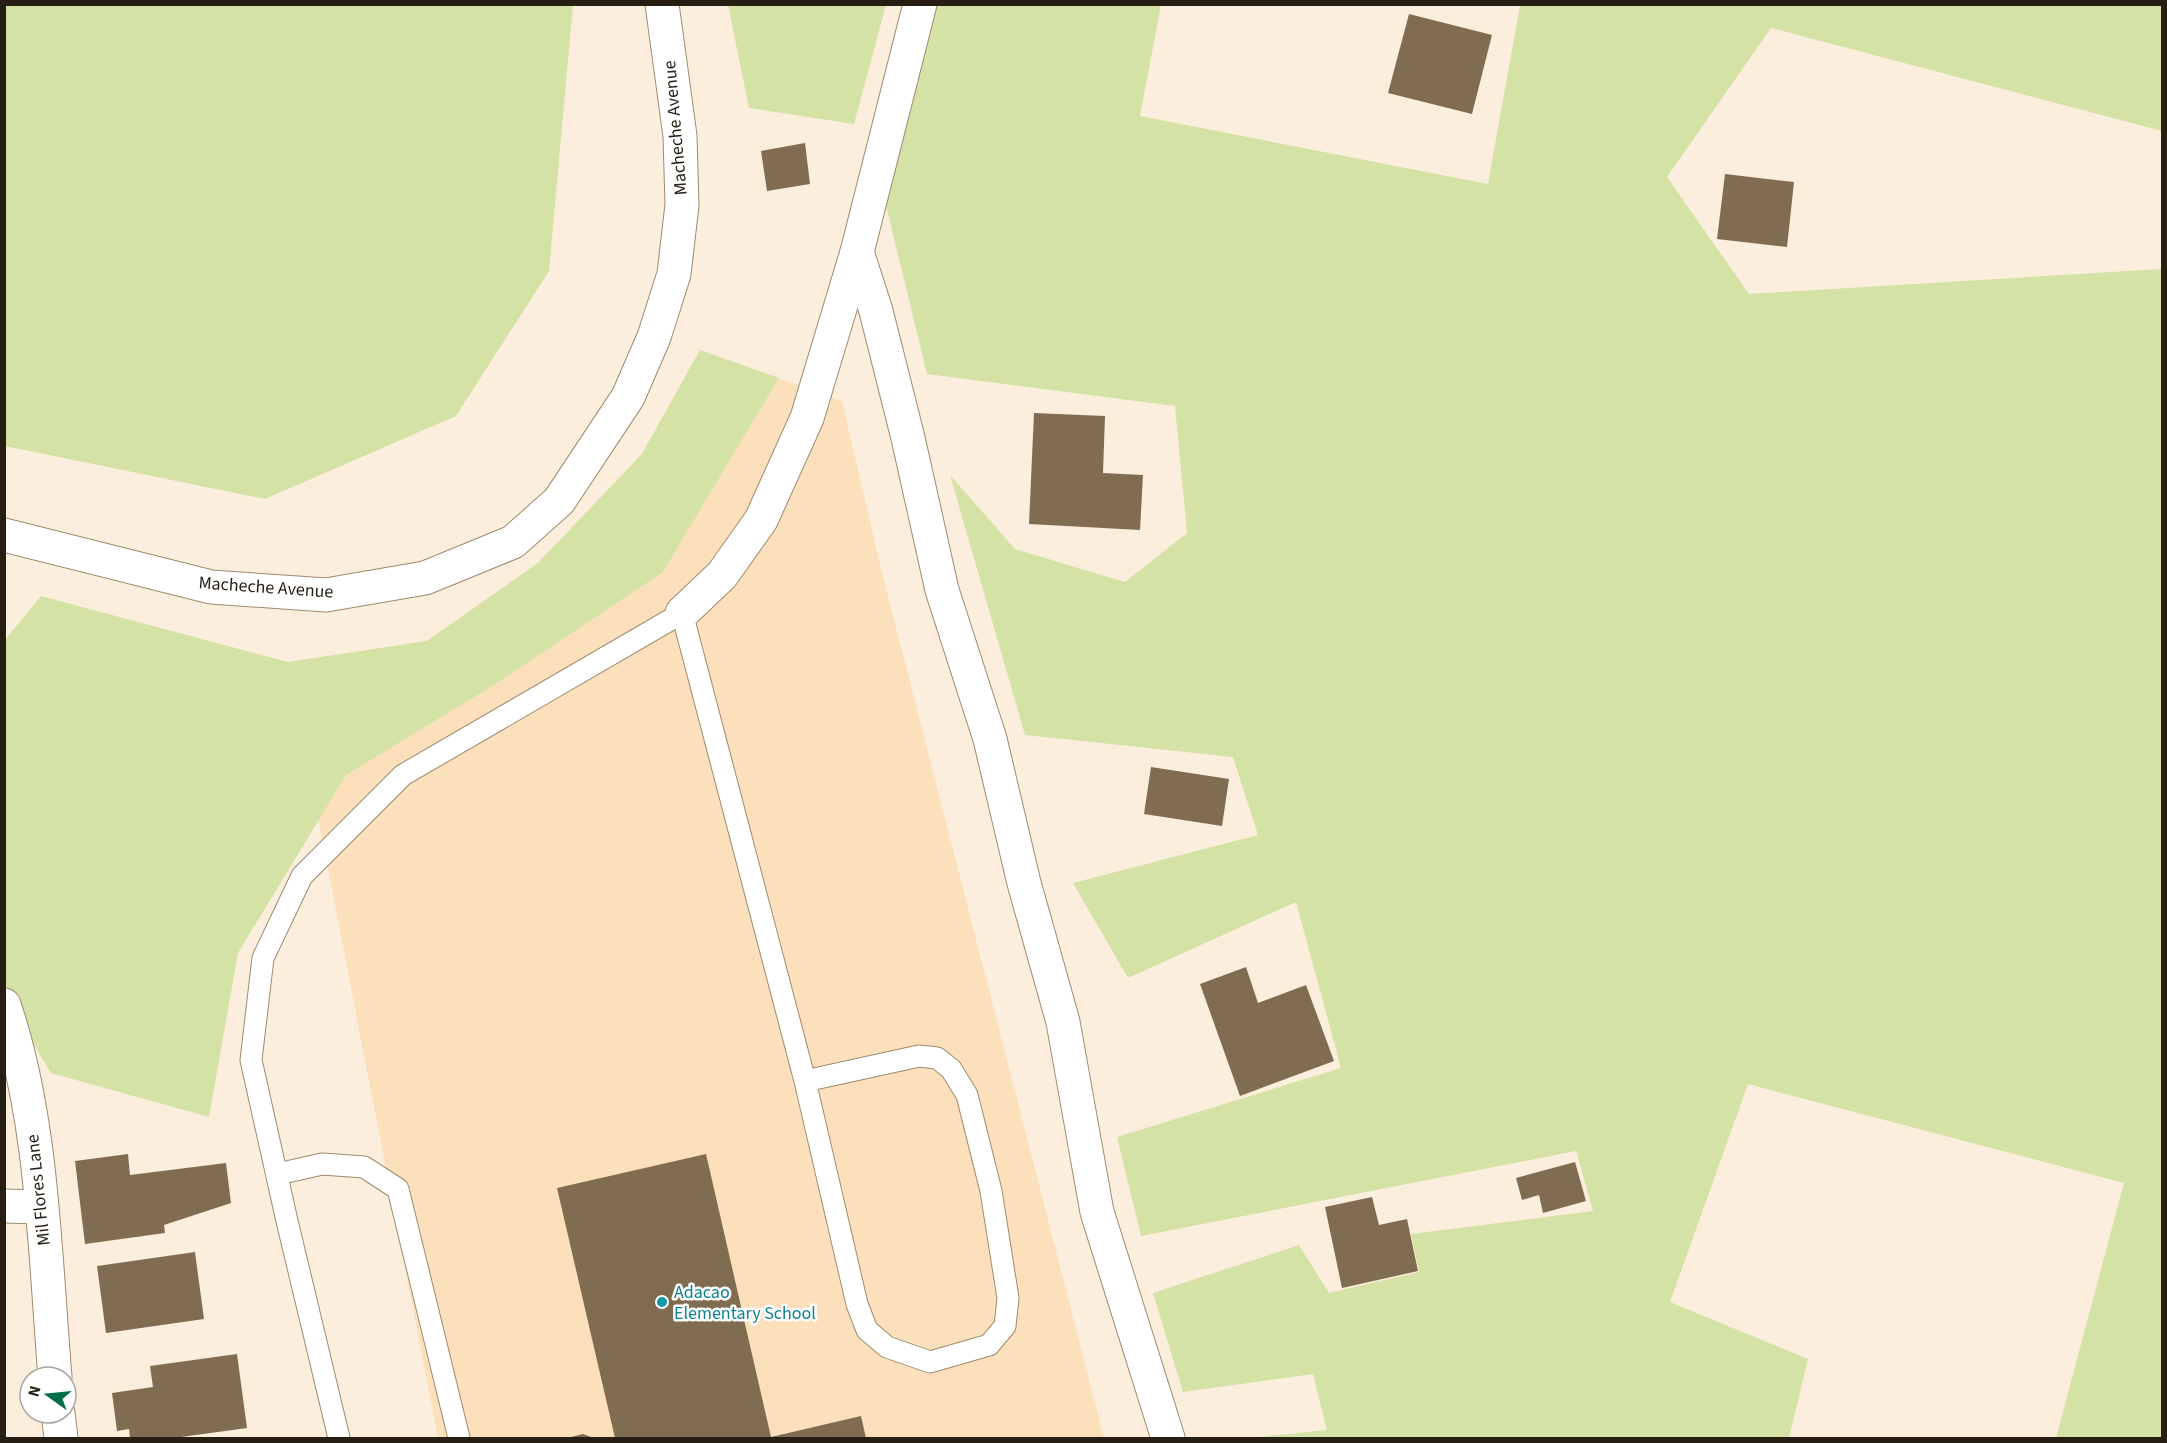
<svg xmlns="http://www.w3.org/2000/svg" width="2167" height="1443" font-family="'Source Sans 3',sans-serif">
<rect width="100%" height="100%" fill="#fceedc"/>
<path fill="#fbe0bb" d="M 700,350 L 842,401 L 881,569 L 1104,1438 L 438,1438 L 288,662 L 427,641 L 538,563 L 642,454 Z"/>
<g fill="#d4e2a6">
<path d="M 4,5 L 573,5 L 549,271 L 456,416 L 265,499 L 5,446 Z"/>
<path d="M 728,5 L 886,5 L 854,124 L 749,108 Z"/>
<path d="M 933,5 L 1161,5 L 1140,116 L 1488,184 L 1520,5 L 2162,5 L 2162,131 L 1771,28 L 1667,177 L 1749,294 L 2162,269 L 2162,1438 L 2056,1438 L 2124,1183 L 1748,1084 L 1670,1302 L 1808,1359 L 1789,1438 L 1248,1438 L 1327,1430 L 1313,1374 L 1183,1392 L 1153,1293 L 1299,1245 L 1329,1293 L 1419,1272 L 1411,1234 L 1593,1211 L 1576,1151 L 1141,1236 L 1117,1137 L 1341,1068 L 1296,902 L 1128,978 L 1073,883 L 1258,835 L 1233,757 L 1025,735 L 950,475 L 1015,549 L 1125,582 L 1187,533 L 1175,406 L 927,374 L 881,185 Z"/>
<path d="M 700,350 L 779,378 L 663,572 L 494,685 L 346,775 L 238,953 L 209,1117 L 51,1073 L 5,998 L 5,640 L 41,596 L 288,662 L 427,641 L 538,563 L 642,454 Z"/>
</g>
<g fill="#806d51">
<path d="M 1409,14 L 1492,35 L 1472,114 L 1388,93 Z"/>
<path d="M 805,143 L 810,184 L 767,191 L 761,151 Z"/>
<path d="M 1725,174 L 1794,182 L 1787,247 L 1717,239 Z"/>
<path d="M 1034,413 L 1105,416 L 1103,473 L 1143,475 L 1140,530 L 1029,524 Z"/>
<path d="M 1151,767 L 1229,779 L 1222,826 L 1144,814 Z"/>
<path d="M 1246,967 L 1258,1003 L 1306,985 L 1334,1061 L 1240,1096 L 1200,984 Z"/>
<path d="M 128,1154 L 130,1175 L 226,1163 L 231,1203 L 164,1225 L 165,1233 L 85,1244 L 75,1161 Z"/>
<path d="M 706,1154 L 771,1437 L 861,1416 L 866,1438 L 615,1438 L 557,1188 Z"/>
<path d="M 1575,1162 L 1586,1201 L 1543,1213 L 1539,1195 L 1522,1200 L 1516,1178 Z"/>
<path d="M 1372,1197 L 1379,1225 L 1407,1219 L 1418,1271 L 1342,1288 L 1325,1207 Z"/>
<path d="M 195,1252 L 204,1319 L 106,1333 L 97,1266 Z"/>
<path d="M 237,1354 L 247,1428 L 174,1438 L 130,1438 L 129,1429 L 117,1431 L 112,1393 L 153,1387 L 150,1366 Z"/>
<path d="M 583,1434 L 594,1438 L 567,1438 Z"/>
</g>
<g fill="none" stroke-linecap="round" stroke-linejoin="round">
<g stroke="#9e8a6e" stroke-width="23">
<g id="lane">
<path d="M 278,1174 L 322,1164 L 364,1167 L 398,1189 L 459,1438"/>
<path d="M 339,1438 L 287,1221 L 251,1060 L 263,958 L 302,876 L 403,775 L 682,613 L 805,1081 L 857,1304 L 867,1330 L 887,1347 L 930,1362 L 989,1345 L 1005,1326 L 1008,1298 L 991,1191 L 967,1095 L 951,1069 L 937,1058 L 919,1056 L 805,1081"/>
</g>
</g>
<g stroke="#9e8a6e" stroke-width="35">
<g id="street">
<path d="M 857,252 L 876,311 L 908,438 L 942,590 L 990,739 L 1024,883 L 1063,1022 L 1097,1212 L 1168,1438"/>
<path d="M 682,613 L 722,575 L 761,520 L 807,418 L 857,252 L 920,4"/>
<path d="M 4,1005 C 43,1119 45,1257 55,1377"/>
<path d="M 4,1206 L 40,1207"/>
<path d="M 58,1413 L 61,1438"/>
</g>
</g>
<g stroke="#9e8a6e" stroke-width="35">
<path id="secondary" d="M 4,535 L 211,587 L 326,595 L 425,578 L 513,542 L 559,501 L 628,397 L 654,337 L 674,274 L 682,205 L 680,136 L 662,4"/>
</g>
<use href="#lane" stroke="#fff" stroke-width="21"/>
<use href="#street" stroke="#fff" stroke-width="33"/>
<use href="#secondary" stroke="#fff" stroke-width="33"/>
</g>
<circle fill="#0f9aa8" stroke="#fff" stroke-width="2" cx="662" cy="1302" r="6"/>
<g text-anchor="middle" stroke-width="5" stroke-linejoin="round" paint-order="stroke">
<g font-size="18" fill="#261e13" stroke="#fff">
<text transform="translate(675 128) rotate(-95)" y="6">Macheche Avenue</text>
<text transform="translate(266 587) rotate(4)" y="6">Macheche Avenue</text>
<text transform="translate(38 1190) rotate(-96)" y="6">Mil Flores Lane</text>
</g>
<g font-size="18" fill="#0d838f" stroke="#fff" text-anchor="start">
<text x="674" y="1298">Adacao<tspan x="674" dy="21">Elementary School</tspan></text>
</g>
</g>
<rect width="2167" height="1443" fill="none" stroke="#261e13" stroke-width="12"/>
<g transform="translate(48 1395) rotate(285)"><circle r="28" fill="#ffffff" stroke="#a8a5a1" stroke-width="1.5"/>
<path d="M0-4.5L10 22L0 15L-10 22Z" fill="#006f47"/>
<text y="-9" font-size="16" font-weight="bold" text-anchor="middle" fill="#261e13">N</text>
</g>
</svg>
